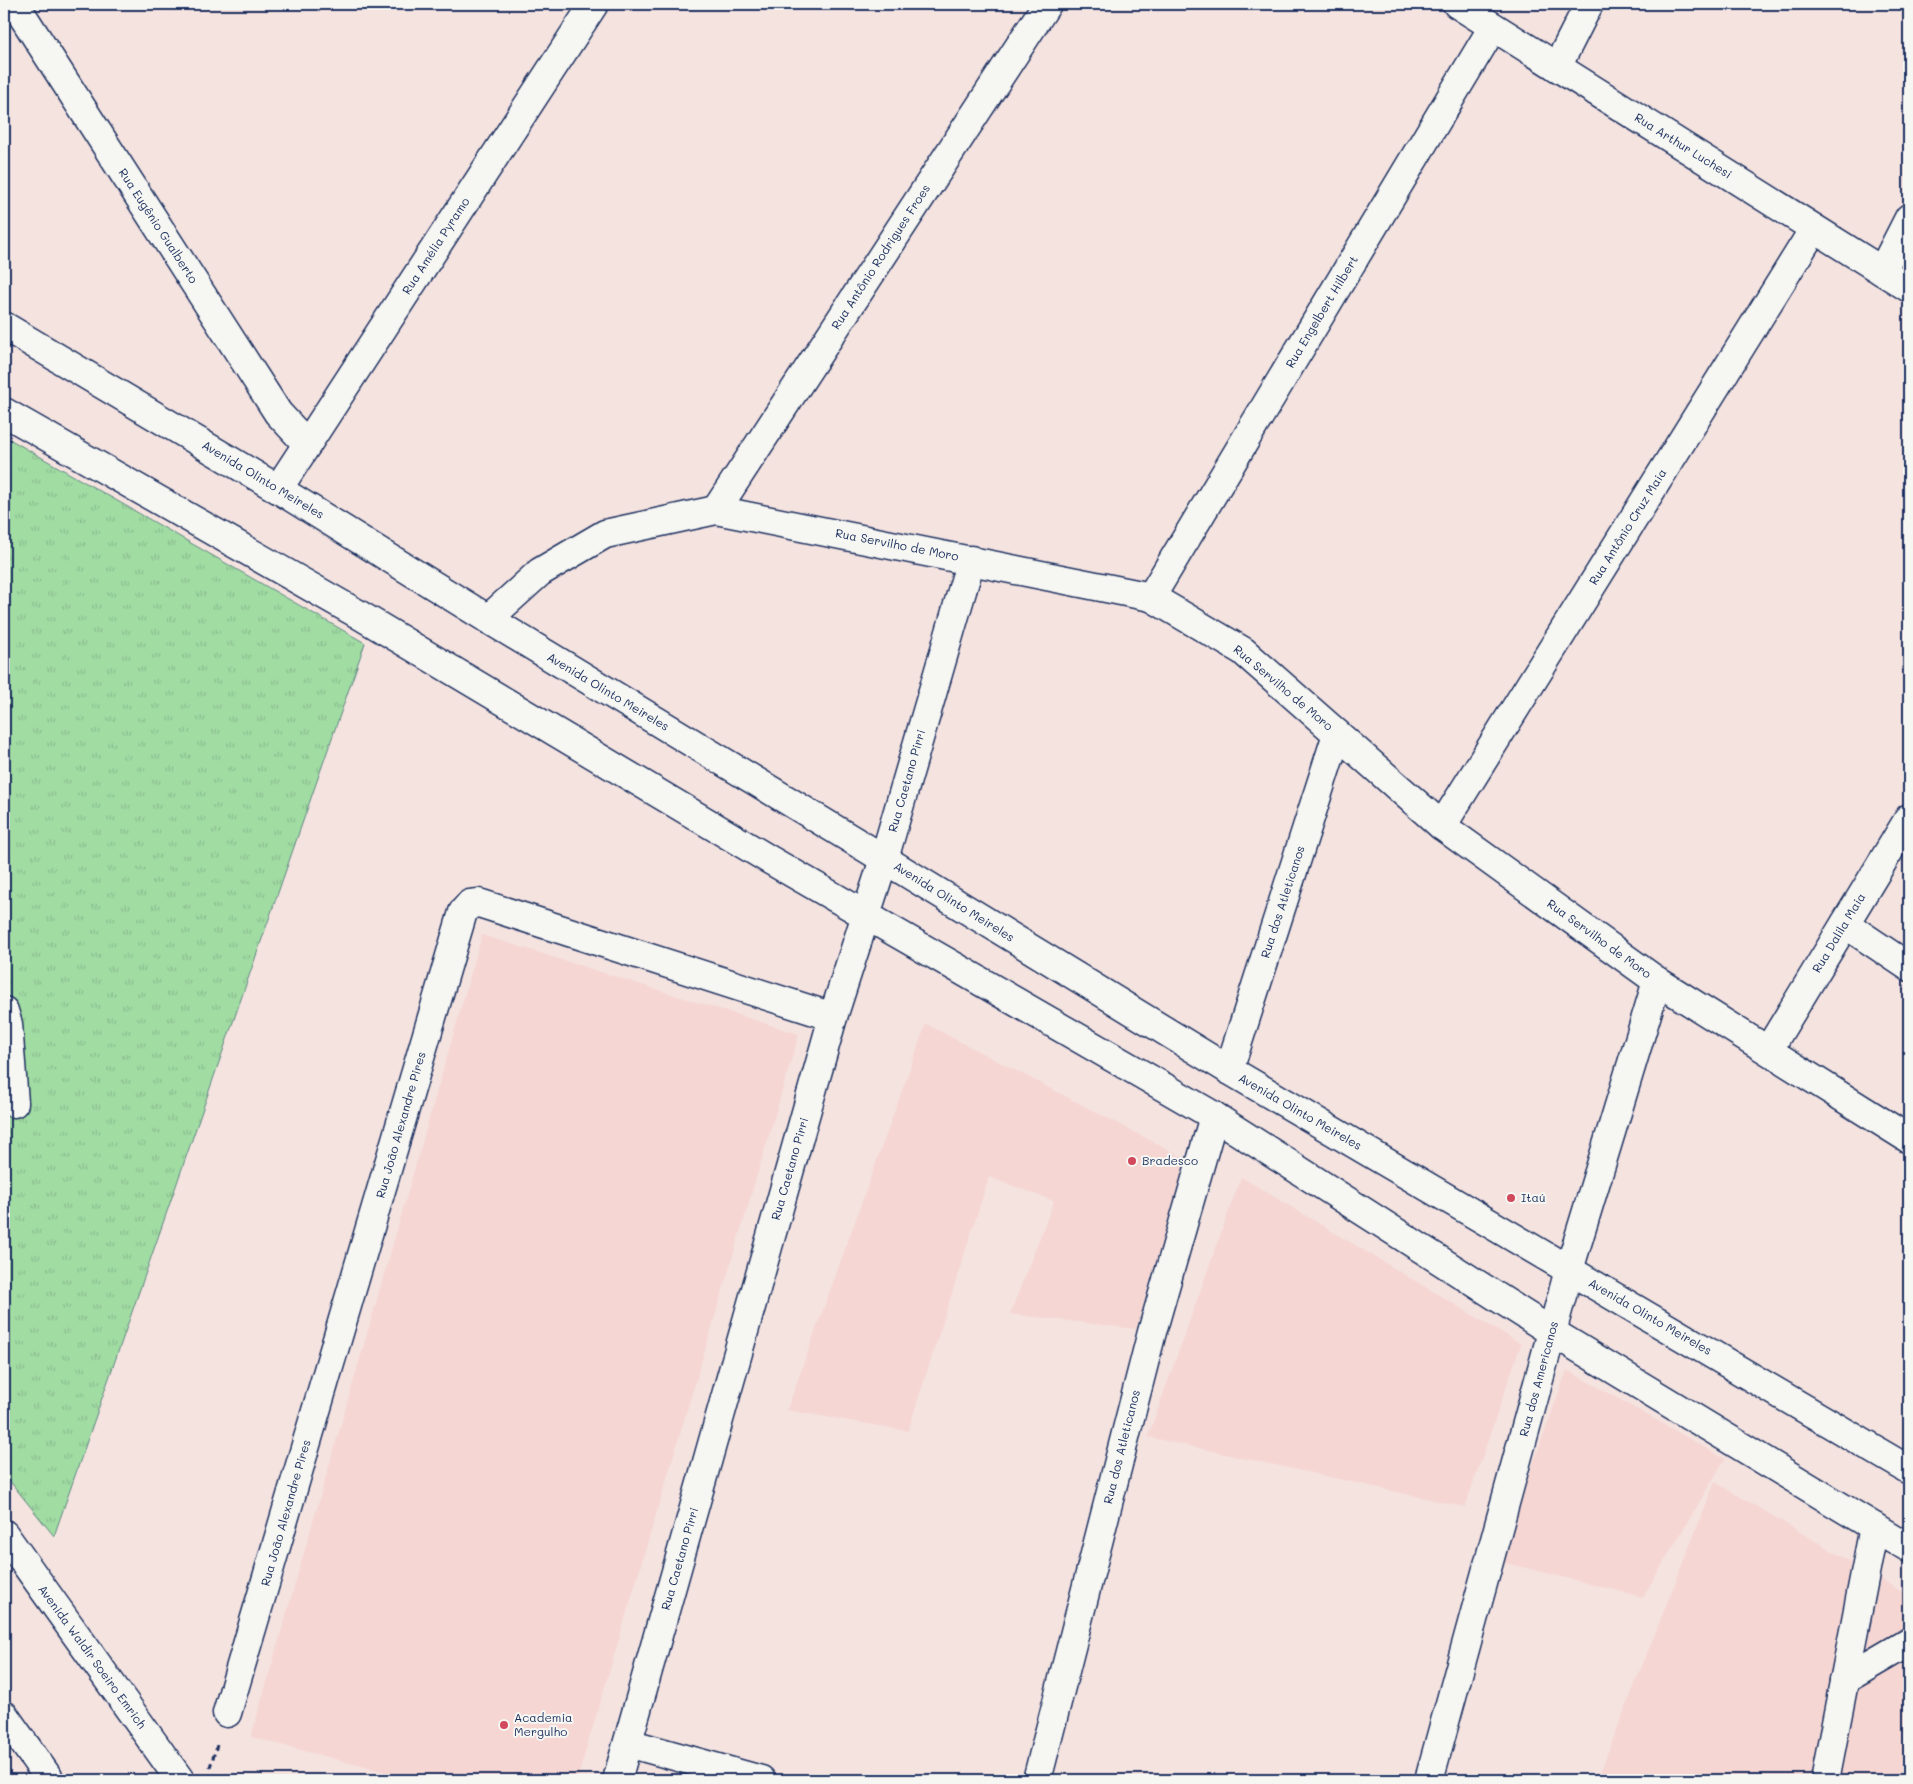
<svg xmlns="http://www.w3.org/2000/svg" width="1913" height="1784" font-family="Mali,sans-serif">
<defs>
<pattern id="park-tufts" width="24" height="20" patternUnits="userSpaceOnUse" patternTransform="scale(1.25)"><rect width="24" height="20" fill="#a1dca3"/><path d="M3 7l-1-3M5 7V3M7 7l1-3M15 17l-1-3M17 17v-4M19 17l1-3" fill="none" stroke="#8abd8f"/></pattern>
</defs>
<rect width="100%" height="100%" fill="#f5e3e0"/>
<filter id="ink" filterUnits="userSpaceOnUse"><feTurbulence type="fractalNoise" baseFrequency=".02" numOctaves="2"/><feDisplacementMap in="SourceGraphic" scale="10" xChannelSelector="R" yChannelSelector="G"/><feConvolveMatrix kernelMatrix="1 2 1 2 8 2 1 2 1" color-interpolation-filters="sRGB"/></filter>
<g filter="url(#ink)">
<g fill="#f5d6d3">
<path d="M 482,935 L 799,1034 L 577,1780 L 415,1780 L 251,1737 Z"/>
<path d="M 926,1024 L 1186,1159 L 1136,1329 L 1010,1314 L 1054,1201 L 989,1177 L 908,1431 L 787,1410 Z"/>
<path d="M 1241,1177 L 1521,1344 L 1465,1507 L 1148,1437 Z"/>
<path d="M 1567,1370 L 1725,1459 L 1643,1597 L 1498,1561 Z"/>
<path d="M 1715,1482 L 1909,1596 L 1909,1780 L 1597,1780 Z"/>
</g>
<path fill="url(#park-tufts)" stroke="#5e8680" d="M 4,436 L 365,643 L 54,1536 L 4,1474 Z"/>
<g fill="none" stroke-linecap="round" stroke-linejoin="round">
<g stroke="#1b2f5e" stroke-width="31">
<g id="minor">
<path d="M 15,4 L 278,413 L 307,444"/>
<path d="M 1457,4 L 1909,288"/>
<path d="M 1557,67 L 1589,4"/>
<path d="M 1882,271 L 1909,218"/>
<path d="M 278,489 L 594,4"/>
<path d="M 716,510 L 1047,4"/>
<path d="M 1151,597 L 1493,27"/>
<path d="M 488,619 L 540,572 L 605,534 L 716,510 L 1151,597 L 1243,651 L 1442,826 L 1657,981 L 1909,1139"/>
<path d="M 1442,826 L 1814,229"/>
<path d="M 1845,924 L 1909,967"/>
<path d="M 4,1011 L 8,1024 L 14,1103"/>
<path d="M 1769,1049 L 1909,818"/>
<path d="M 1229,1070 L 1337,734"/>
<path d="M 1844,1680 L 1909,1642"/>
<path d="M 227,1713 L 463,912 L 470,904 L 479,903 L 833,1017"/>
<path d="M 628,1743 L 761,1780"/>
<path d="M 617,1780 L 833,1017 L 884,859 L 971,560"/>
<path d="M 1037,1780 L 1152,1332 L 1214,1116"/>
<path d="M 1429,1780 L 1569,1270 L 1657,981"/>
<path d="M 1825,1780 L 1874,1527"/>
</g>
</g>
<g stroke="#1b2f5e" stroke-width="31">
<g id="major">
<path d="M 4,326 L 278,489 L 488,619 L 884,859 L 1229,1070 L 1909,1470"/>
<path d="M 4,412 L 358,614 L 770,860 L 1214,1116 L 1552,1332 L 1909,1548"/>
<path d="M 4,1534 L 180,1780"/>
<path d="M 4,1715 L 50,1780"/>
</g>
</g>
<path stroke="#1b2f5e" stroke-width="3" stroke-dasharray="5 4" stroke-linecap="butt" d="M 210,1767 L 218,1742"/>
<use href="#minor" stroke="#f6f6f2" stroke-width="28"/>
<use href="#major" stroke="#f6f6f2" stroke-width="28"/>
</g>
</g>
<g fill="#d1495b" stroke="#f6f6f2" stroke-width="2">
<circle cx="1132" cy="1161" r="5"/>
<circle cx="1511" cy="1198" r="5"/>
<circle cx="504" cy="1725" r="5"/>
</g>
<g text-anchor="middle" stroke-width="4" stroke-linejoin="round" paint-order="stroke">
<g font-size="12" fill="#1b2f5e" stroke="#f6f6f2">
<text transform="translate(1683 146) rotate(32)" y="4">Rua Arthur Luchesi</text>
<text transform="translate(158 226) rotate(57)" y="4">Rua Eugênio Gualberto</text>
<text transform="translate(436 246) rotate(-57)" y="4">Rua Amélia Pyramo</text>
<text transform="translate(881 257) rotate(-57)" y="4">Rua Antônio Rodrigues Froes</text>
<text transform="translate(1322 312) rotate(-59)" y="4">Rua Engelbert Hilbert</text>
<text transform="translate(263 480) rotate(31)" y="4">Avenida Olinto Meireles</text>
<text transform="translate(1628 527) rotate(-58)" y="4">Rua Antônio Cruz Maia</text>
<text transform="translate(897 545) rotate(11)" y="4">Rua Servilho de Moro</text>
<text transform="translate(1283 688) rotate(40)" y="4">Rua Servilho de Moro</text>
<text transform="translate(608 692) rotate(31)" y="4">Avenida Olinto Meireles</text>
<text transform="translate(907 781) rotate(-74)" y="4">Rua Caetano Pirri</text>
<text transform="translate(954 902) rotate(32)" y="4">Avenida Olinto Meireles</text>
<text transform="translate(1283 902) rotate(-72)" y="4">Rua dos Atleticanos</text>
<text transform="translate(1839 933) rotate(-59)" y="4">Rua Dalila Maia</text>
<text transform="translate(1599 939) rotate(36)" y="4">Rua Servilho de Moro</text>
<text transform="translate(1300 1112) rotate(30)" y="4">Avenida Olinto Meireles</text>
<text transform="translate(401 1125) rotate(-74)" y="4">Rua João Alexandre Pires</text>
<text transform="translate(790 1169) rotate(-74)" y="4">Rua Caetano Pirri</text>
<text transform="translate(1650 1317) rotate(30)" y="4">Avenida Olinto Meireles</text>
<text transform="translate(1539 1379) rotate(-75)" y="4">Rua dos Americanos</text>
<text transform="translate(1122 1447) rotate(-76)" y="4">Rua dos Atleticanos</text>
<text transform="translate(286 1513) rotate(-74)" y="4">Rua João Alexandre Pires</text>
<text transform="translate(680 1559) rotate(-74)" y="4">Rua Caetano Pirri</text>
<text transform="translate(92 1657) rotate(54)" y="4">Avenida Waldir Soeiro Emrich</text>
</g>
<g font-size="12" fill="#1b2f5e" stroke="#f6f6f2" text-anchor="start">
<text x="1142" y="1165">Bradesco</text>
<text x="1521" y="1202">Itaú</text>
<text x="514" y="1722">Academia<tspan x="514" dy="14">Mergulho</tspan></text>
</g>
</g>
<rect width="1913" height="1784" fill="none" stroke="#f6f6f2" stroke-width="20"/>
<rect x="10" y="10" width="1893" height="1764" fill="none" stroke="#1b2f5e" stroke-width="2" filter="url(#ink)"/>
</svg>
